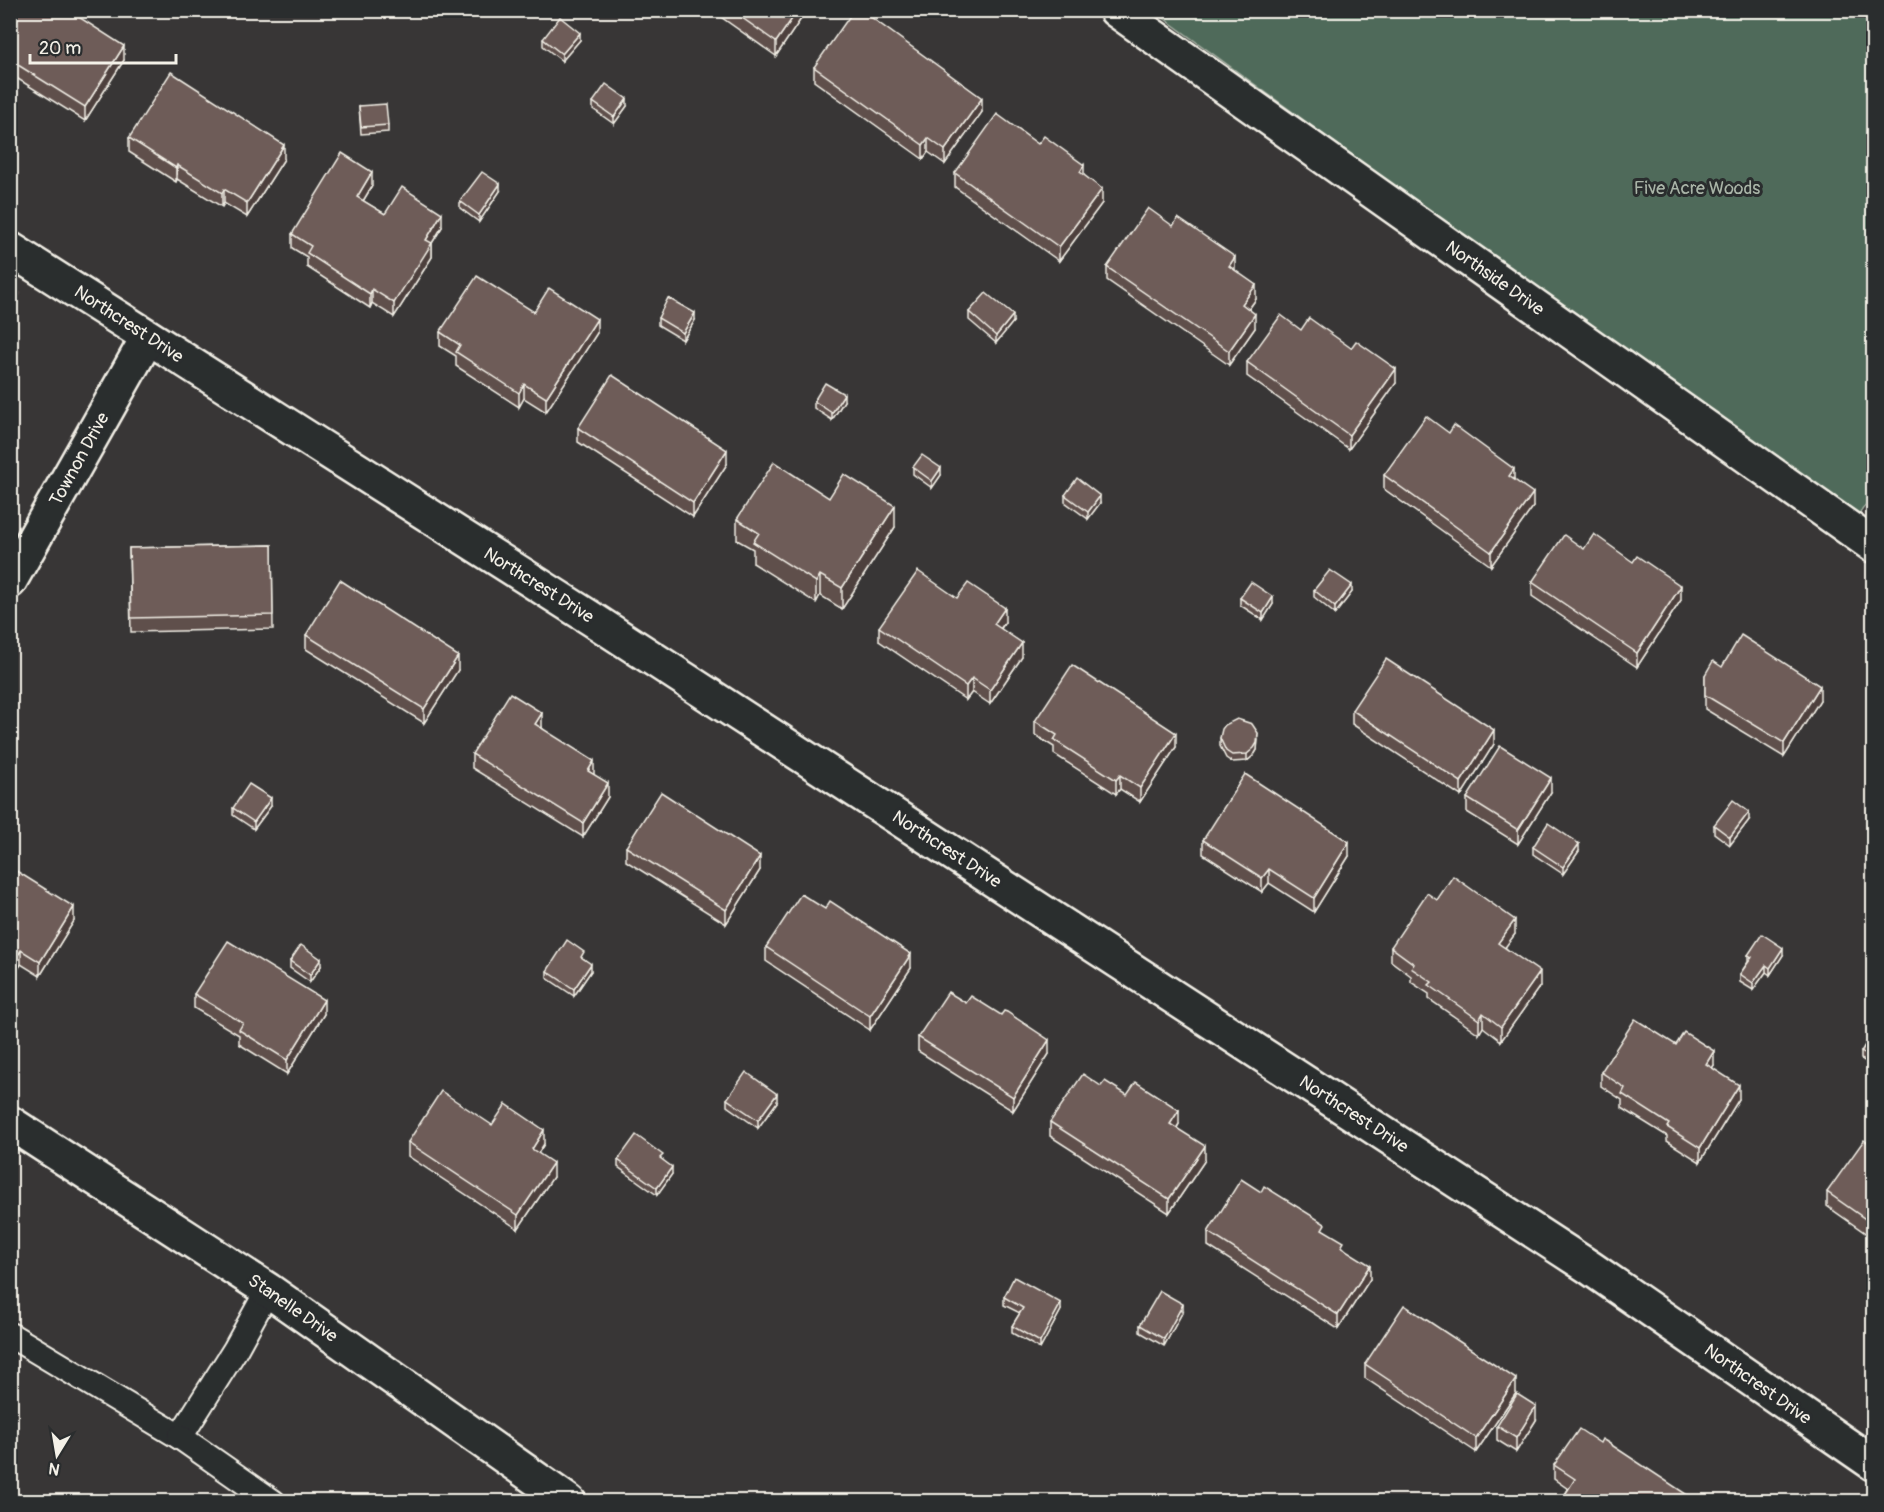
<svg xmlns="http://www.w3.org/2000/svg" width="1884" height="1512" font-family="Pangolin,sans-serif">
<rect width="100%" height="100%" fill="#383636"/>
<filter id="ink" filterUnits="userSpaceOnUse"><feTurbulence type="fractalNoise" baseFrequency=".0167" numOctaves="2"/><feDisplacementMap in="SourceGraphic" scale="12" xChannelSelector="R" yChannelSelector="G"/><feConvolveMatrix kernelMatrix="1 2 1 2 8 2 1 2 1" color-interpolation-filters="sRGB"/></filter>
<g filter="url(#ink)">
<path fill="#484140" d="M 11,286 L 22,293 L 11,311 Z"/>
<path fill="#506b5a" stroke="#a2aea1" stroke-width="1.5" d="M 1154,11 L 1873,11 L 1873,495 L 1854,521 Z"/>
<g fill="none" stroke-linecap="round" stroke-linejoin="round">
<g stroke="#f4f1e8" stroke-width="28">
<g id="service">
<path d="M 10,1335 L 180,1437 L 235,1350 L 268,1290"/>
<path d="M 180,1437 L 273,1502"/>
</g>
</g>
<g stroke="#f4f1e8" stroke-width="38">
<g id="minor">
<path d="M 1116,10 L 1874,546"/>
<path d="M 10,249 L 592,619 L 1589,1267 L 1874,1464"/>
<path d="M 10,581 L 148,337"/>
<path d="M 10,1123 L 268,1290 L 569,1502"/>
</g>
</g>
<use href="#service" stroke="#2a2d2e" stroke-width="24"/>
<use href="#minor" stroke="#2a2d2e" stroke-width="33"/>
</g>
<g fill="#5f4f4c" stroke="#f4f1e8" stroke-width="1.5">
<path d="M 10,10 L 124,60 L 85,121 L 10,74 Z"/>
<path d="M 711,10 L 807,10 L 776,56 Z"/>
<path d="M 543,39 L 580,40 L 562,61 L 543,46 Z"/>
<path d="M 814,67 L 982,112 L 945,164 L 928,152 L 923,159 L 814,81 Z"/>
<path d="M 593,102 L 627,106 L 614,124 L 593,109 Z"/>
<path d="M 359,106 L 388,125 L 388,132 L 361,134 Z"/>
<path d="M 129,138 L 284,159 L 247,217 L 224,203 L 222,207 L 177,179 L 176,182 L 129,152 Z"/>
<path d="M 955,173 L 1084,176 L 1102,203 L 1059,261 L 955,187 Z"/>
<path d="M 372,186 L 363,201 L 385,214 L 442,227 L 432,243 L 432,257 L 394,317 L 372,303 L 370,308 L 307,267 L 307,257 L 292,248 L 292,234 Z"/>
<path d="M 500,191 L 479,222 L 460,208 L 460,201 Z"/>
<path d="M 1107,267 L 1235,270 L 1256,299 L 1249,309 L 1255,328 L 1229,365 L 1107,280 Z"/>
<path d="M 534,312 L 597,333 L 546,412 L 524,398 L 519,407 L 456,366 L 456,356 L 440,346 L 440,332 Z"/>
<path d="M 969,312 L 1013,322 L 996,343 L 969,320 Z"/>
<path d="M 658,318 L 695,320 L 683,340 L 658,325 Z"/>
<path d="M 1301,330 L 1396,383 L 1349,449 L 1247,376 L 1247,362 Z"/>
<path d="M 814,401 L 844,401 L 832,420 L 814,408 Z"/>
<path d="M 578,428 L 727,464 L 693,517 L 578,442 Z"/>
<path d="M 913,467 L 941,475 L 932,488 L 913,474 Z"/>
<path d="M 1384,475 L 1514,479 L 1533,507 L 1491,566 L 1384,489 Z"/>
<path d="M 1065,495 L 1100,503 L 1088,519 L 1065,502 Z"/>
<path d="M 829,498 L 895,527 L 842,609 L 820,595 L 816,603 L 753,563 L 753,549 L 737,540 L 737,519 Z"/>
<path d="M 272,545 L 273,629 L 131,632 L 129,548 Z"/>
<path d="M 1584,549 L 1681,600 L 1637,667 L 1532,596 L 1532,582 Z"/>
<path d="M 1314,590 L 1352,592 L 1335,614 L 1314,597 Z"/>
<path d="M 957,598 L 1005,622 L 1001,629 L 1022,657 L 990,704 L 972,692 L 966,700 L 879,641 L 879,627 Z"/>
<path d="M 1240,598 L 1273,604 L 1263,620 L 1240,605 Z"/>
<path d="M 306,635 L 458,670 L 424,723 L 306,649 Z"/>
<path d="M 1722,667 L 1820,700 L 1784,757 L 1705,709 L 1705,675 Z"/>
<path d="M 1352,710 L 1494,744 L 1461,796 L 1352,724 Z"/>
<path d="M 1035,721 L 1176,747 L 1140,802 L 1120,789 L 1116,794 L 1054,754 L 1054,747 L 1035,735 Z"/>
<path d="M 542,727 L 542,728 L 594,775 L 608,797 L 583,837 L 472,768 L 472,754 Z"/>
<path d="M 1220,738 L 1258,740 L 1257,750 L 1254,755 L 1247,761 L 1232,762 L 1226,758 L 1220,746 Z"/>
<path d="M 1551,792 L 1518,844 L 1467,812 L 1467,798 Z"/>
<path d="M 271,806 L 254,829 L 233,815 L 233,808 Z"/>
<path d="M 1749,820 L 1730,845 L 1714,833 L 1714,825 Z"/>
<path d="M 1203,840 L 1349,856 L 1314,912 L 1269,883 L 1262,892 L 1203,854 Z"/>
<path d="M 626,847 L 760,870 L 726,924 L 626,861 Z"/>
<path d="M 1533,847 L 1579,851 L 1563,874 L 1533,854 Z"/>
<path d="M 10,867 L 74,921 L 40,976 L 21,964 L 18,969 L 10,964 Z"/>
<path d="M 1437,900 L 1515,934 L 1505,947 L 1540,986 L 1501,1041 L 1483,1027 L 1479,1034 L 1429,999 L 1429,994 L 1411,982 L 1411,976 L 1391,961 L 1391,947 Z"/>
<path d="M 825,909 L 911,968 L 870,1030 L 766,961 L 766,947 Z"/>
<path d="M 1748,955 L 1783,955 L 1770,975 L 1766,972 L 1753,990 L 1740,982 L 1740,974 L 1748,962 Z"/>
<path d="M 584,959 L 591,971 L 574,996 L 547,978 L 547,971 Z"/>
<path d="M 290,961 L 321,966 L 310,982 L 290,968 Z"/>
<path d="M 194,994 L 324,1014 L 287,1074 L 239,1044 L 239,1035 L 194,1008 Z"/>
<path d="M 966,1003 L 1049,1054 L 1013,1111 L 918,1051 L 918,1037 Z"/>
<path d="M 1874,1030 L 1874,1066 L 1861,1059 L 1861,1052 Z"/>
<path d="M 1676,1045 L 1714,1065 L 1712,1068 L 1739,1099 L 1700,1162 L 1667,1141 L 1667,1136 L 1622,1108 L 1622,1100 L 1601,1086 L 1601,1072 Z"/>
<path d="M 1101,1086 L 1127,1095 L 1179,1124 L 1177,1128 L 1205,1160 L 1169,1213 L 1050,1136 L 1050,1122 Z"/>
<path d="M 727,1099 L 777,1102 L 758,1128 L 727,1106 Z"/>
<path d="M 492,1125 L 544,1144 L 538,1153 L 553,1177 L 518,1229 L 408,1156 L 408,1142 Z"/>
<path d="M 1874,1147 L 1874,1239 L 1827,1206 L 1827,1192 Z"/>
<path d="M 618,1160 L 663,1160 L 672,1174 L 657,1195 L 618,1167 Z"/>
<path d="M 1325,1231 L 1344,1248 L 1370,1279 L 1338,1329 L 1208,1246 L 1208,1232 Z"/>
<path d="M 1004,1297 L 1061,1310 L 1040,1349 L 1012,1333 L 1012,1326 L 1020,1313 L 1004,1305 Z"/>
<path d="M 1183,1311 L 1164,1346 L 1140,1332 L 1140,1325 Z"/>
<path d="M 1365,1364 L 1516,1393 L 1476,1452 L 1365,1378 Z"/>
<path d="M 1536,1420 L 1516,1452 L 1497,1440 L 1497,1426 Z"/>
<path d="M 1600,1443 L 1698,1502 L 1564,1502 L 1564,1496 L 1568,1489 L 1554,1479 L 1554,1465 Z"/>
</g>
<g fill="#4d403e" stroke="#f4f1e8" stroke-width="1.5">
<path d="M 798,10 L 807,10 L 776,56 L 776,42 Z"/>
<path d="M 580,33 L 580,40 L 562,61 L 562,54 Z"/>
<path d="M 124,46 L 124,60 L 85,121 L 85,107 Z"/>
<path d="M 982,98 L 982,112 L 945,164 L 945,150 Z"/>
<path d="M 627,99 L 627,106 L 614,124 L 614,117 Z"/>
<path d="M 928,138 L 928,152 L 923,159 L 923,145 Z"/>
<path d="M 284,145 L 284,159 L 247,217 L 247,203 Z"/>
<path d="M 177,165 L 177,179 L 176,182 L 176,168 Z"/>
<path d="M 1084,165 L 1084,179 L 1080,172 Z"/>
<path d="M 372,172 L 372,186 L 357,211 L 357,197 Z"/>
<path d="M 500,184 L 500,191 L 479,222 L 479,215 Z"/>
<path d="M 224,189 L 224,203 L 222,207 L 222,193 Z"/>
<path d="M 1102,189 L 1102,203 L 1059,261 L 1059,247 Z"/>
<path d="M 442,213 L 442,227 L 432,243 L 432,257 L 394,317 L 394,303 L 426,240 Z"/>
<path d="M 1235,257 L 1235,271 L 1229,266 Z"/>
<path d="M 1256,285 L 1256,299 L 1242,318 L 1242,304 Z"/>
<path d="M 372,289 L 372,303 L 370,308 L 370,294 Z"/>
<path d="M 695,313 L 695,320 L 683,340 L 683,333 Z"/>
<path d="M 1255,314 L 1255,328 L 1229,365 L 1229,351 Z"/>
<path d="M 1013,315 L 1013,322 L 996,343 L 996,336 Z"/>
<path d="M 597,319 L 597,333 L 546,412 L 546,398 Z"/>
<path d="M 1396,369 L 1396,383 L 1349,449 L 1349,435 Z"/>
<path d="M 524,384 L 524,398 L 519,407 L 519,393 Z"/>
<path d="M 844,394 L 844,401 L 832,420 L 832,413 Z"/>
<path d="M 727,450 L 727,464 L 693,517 L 693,503 Z"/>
<path d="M 941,468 L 941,475 L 932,488 L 932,481 Z"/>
<path d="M 1514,469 L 1514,483 L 1509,476 Z"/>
<path d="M 1533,493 L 1533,507 L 1491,566 L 1491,552 Z"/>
<path d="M 1100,496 L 1100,503 L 1088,519 L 1088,512 Z"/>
<path d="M 895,506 L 895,527 L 842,609 L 842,588 Z"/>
<path d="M 820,575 L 820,595 L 816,603 L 816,582 Z"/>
<path d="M 1352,585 L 1352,592 L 1335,614 L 1335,607 Z"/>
<path d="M 1681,586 L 1681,600 L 1637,667 L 1637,653 Z"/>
<path d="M 1273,597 L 1273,604 L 1263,620 L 1263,613 Z"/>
<path d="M 1005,608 L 1005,622 L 994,638 L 994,624 Z"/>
<path d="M 1022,643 L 1022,657 L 990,704 L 990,690 Z"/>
<path d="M 458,656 L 458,670 L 424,723 L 424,709 Z"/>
<path d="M 972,678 L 972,692 L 966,700 L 966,686 Z"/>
<path d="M 1820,686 L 1820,700 L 1784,757 L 1784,743 Z"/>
<path d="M 542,713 L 542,727 L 535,738 L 535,724 Z"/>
<path d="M 1494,730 L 1494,744 L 1461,796 L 1461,782 Z"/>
<path d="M 1176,733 L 1176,747 L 1140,802 L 1140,788 Z"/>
<path d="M 1258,733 L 1257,750 L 1254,755 L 1247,761 L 1247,754 Z"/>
<path d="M 594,761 L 594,775 L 588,771 Z"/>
<path d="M 1120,775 L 1120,789 L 1116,794 L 1116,780 Z"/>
<path d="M 1551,778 L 1551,792 L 1518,844 L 1518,830 Z"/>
<path d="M 608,783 L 608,797 L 583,837 L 583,823 Z"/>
<path d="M 271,798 L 271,806 L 254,829 L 254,822 Z"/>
<path d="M 1749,812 L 1749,820 L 1730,845 L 1730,837 Z"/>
<path d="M 1349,842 L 1349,856 L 1314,912 L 1314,898 Z"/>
<path d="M 1579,844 L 1579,851 L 1563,874 L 1563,867 Z"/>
<path d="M 760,856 L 760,870 L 726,924 L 726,910 Z"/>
<path d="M 1269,869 L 1269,883 L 1262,892 L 1262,878 Z"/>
<path d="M 74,907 L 74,921 L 40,976 L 40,962 Z"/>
<path d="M 1515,920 L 1515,934 L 1498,957 L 1498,943 Z"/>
<path d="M 1783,948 L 1783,955 L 1770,975 L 1770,968 Z"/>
<path d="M 21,950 L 21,964 L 18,969 L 18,955 Z"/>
<path d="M 911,954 L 911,968 L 870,1030 L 870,1016 Z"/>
<path d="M 321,959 L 321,966 L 310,982 L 310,975 Z"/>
<path d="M 591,964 L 591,971 L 574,996 L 574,989 Z"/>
<path d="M 1766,965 L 1766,972 L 1753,990 L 1753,983 Z"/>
<path d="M 1540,972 L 1540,986 L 1501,1041 L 1501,1027 Z"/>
<path d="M 324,1000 L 324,1014 L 287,1074 L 287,1060 Z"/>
<path d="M 1483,1013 L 1483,1027 L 1479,1034 L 1479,1020 Z"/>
<path d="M 1049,1040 L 1049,1054 L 1013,1111 L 1013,1097 Z"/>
<path d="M 1714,1051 L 1714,1065 L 1706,1078 L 1706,1064 Z"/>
<path d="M 1739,1085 L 1739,1099 L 1700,1162 L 1700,1148 Z"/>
<path d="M 777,1094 L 777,1102 L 758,1128 L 758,1120 Z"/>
<path d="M 1179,1110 L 1179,1124 L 1170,1138 L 1170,1124 Z"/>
<path d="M 544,1130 L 544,1144 L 532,1163 L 532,1149 Z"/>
<path d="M 1205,1146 L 1205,1160 L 1169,1213 L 1169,1199 Z"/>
<path d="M 553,1163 L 553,1177 L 518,1229 L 518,1215 Z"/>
<path d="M 672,1167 L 672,1174 L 657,1195 L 657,1188 Z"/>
<path d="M 1370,1265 L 1370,1279 L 1338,1329 L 1338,1315 Z"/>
<path d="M 1061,1303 L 1061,1310 L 1040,1349 L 1040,1342 Z"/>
<path d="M 1183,1304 L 1183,1311 L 1164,1346 L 1164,1339 Z"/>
<path d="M 1516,1379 L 1516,1393 L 1476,1452 L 1476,1438 Z"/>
<path d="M 1536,1406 L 1536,1420 L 1516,1452 L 1516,1438 Z"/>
</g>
<g fill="#6e5c58" stroke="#f4f1e8" stroke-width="1.5">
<path d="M 10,10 L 68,10 L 124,46 L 85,107 L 10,60 Z"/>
<path d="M 731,10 L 798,10 L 776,42 Z"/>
<path d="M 854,10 L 861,10 L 982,98 L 945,150 L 928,138 L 923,145 L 814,67 Z"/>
<path d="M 560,17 L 580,33 L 562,54 L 543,39 Z"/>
<path d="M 171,72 L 284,145 L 247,203 L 224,189 L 222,193 L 177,165 L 176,168 L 129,138 Z"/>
<path d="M 606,84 L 627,99 L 614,117 L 593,102 Z"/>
<path d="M 386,104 L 388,125 L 361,127 L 359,106 Z"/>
<path d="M 997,114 L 1038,144 L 1044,136 L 1084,165 L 1080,172 L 1102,189 L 1059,247 L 955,173 Z"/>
<path d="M 342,153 L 372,172 L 357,197 L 385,214 L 402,187 L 442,213 L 426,240 L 432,243 L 394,303 L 372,289 L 370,294 L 307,253 L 311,246 L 292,234 Z"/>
<path d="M 482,172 L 500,184 L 479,215 L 460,201 Z"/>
<path d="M 1148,208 L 1173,226 L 1178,218 L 1235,257 L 1229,266 L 1256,285 L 1242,304 L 1255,314 L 1229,351 L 1107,267 Z"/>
<path d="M 477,276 L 534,312 L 549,288 L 597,319 L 546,398 L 524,384 L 519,393 L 516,391 L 456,352 L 460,345 L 440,332 Z"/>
<path d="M 986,293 L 1013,315 L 996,336 L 969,312 Z"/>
<path d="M 668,298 L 695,313 L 683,333 L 658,318 Z"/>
<path d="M 1281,315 L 1301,330 L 1309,318 L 1351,348 L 1356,341 L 1396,369 L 1349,435 L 1247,362 Z"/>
<path d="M 612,375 L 727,450 L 693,503 L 578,428 Z"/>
<path d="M 825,383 L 844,394 L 832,413 L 814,401 Z"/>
<path d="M 1426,416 L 1449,433 L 1454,425 L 1514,469 L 1509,476 L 1533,493 L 1491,552 L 1384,475 Z"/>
<path d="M 922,455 L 941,468 L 932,481 L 913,467 Z"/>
<path d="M 774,462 L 829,498 L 844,474 L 895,506 L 842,588 L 820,575 L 816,582 L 753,542 L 759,533 L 737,519 Z"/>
<path d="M 1077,478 L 1100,496 L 1088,512 L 1065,495 Z"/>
<path d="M 1594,534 L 1633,562 L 1637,556 L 1681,586 L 1637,653 L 1532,582 L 1564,535 L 1584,549 Z"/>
<path d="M 272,545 L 273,615 L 131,618 L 129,548 Z"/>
<path d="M 1330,570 L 1352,585 L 1335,607 L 1314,590 Z"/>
<path d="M 918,571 L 957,598 L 968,583 L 1005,608 L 994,624 L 1022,643 L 990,690 L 972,678 L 966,686 L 879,627 Z"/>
<path d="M 340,580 L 458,656 L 424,709 L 306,635 Z"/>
<path d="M 1251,582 L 1273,597 L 1263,613 L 1240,598 Z"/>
<path d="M 1741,635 L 1820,686 L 1784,743 L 1705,695 L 1705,675 L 1713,661 L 1722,667 Z"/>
<path d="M 1386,659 L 1494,730 L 1461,782 L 1352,710 Z"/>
<path d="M 1072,665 L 1176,733 L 1140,788 L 1120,775 L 1116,780 L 1054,740 L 1057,735 L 1035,721 Z"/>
<path d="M 510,693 L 542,713 L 535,724 L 594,761 L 588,771 L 608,783 L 583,823 L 472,754 Z"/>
<path d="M 1237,719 L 1252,724 L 1258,733 L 1257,743 L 1254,748 L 1247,754 L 1232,755 L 1226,751 L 1220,738 L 1222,729 L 1225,725 Z"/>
<path d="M 1500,746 L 1551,778 L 1518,830 L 1467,798 Z"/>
<path d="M 1245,774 L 1349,842 L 1314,898 L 1269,869 L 1262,878 L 1203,840 Z"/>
<path d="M 249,784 L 271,798 L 254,822 L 233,808 Z"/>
<path d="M 661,792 L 760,856 L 726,910 L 626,847 Z"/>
<path d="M 1733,800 L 1749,812 L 1730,837 L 1714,825 Z"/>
<path d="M 1548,823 L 1579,844 L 1563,867 L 1533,847 Z"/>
<path d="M 10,867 L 74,907 L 40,962 L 21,950 L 18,955 L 10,950 Z"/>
<path d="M 1453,876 L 1515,920 L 1498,943 L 1540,972 L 1501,1027 L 1483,1013 L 1479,1020 L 1429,985 L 1432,982 L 1411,968 L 1414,964 L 1391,947 L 1427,893 L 1437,900 Z"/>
<path d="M 801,894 L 825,909 L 830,901 L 911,954 L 870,1016 L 766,947 Z"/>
<path d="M 1762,934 L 1783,948 L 1770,968 L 1766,965 L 1753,983 L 1740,974 L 1752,957 L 1748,955 Z"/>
<path d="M 567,940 L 584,952 L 581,957 L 591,964 L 574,989 L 547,971 Z"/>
<path d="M 228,941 L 324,1000 L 287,1060 L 239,1030 L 243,1023 L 194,994 Z"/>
<path d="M 301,945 L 321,959 L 310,975 L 290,961 Z"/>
<path d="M 948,992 L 966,1003 L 971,996 L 1001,1015 L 1004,1011 L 1007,1012 L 1049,1040 L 1013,1097 L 918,1037 Z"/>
<path d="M 1635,1019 L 1676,1045 L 1684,1032 L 1714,1051 L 1706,1064 L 1739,1085 L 1700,1148 L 1667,1127 L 1669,1124 L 1622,1094 L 1625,1088 L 1601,1072 Z"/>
<path d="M 1874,1030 L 1874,1059 L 1861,1052 Z"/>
<path d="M 746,1072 L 777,1094 L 758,1120 L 727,1099 Z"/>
<path d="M 1083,1074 L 1101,1086 L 1105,1081 L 1127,1095 L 1136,1082 L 1179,1110 L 1170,1124 L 1205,1146 L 1169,1199 L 1050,1122 Z"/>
<path d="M 441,1091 L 492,1125 L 506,1104 L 544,1130 L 532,1149 L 553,1163 L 518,1215 L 408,1142 Z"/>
<path d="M 636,1135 L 663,1155 L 660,1158 L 672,1167 L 657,1188 L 618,1160 Z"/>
<path d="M 1864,1140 L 1874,1147 L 1874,1225 L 1827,1192 Z"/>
<path d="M 1241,1179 L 1261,1192 L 1264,1186 L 1325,1224 L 1322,1229 L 1344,1242 L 1341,1247 L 1370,1265 L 1338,1315 L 1208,1232 Z"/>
<path d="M 1014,1277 L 1061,1303 L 1040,1342 L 1012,1326 L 1023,1308 L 1004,1297 Z"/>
<path d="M 1160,1291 L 1183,1304 L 1164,1339 L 1140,1325 Z"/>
<path d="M 1404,1305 L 1516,1379 L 1476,1438 L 1365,1364 Z"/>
<path d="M 1517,1394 L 1536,1406 L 1516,1438 L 1497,1426 Z"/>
<path d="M 1579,1429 L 1600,1443 L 1602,1439 L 1607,1442 L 1698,1502 L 1572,1502 L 1564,1496 L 1575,1479 L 1554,1465 Z"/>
</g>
</g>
<g text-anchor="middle" stroke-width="6" stroke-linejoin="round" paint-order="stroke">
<g font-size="18" fill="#aab5a8" stroke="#2a2d2e">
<text x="1697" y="194">Five Acre Woods</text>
</g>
<g font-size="18" fill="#f4f1e8" stroke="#2a2d2e">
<text transform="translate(1495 278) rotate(35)" y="6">Northside Drive</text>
<text transform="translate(129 324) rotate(33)" y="6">Northcrest Drive</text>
<text transform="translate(79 459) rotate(-61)" y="6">Townon Drive</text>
<text transform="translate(539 585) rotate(32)" y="6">Northcrest Drive</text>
<text transform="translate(947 849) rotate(33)" y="6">Northcrest Drive</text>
<text transform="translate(1354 1114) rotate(33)" y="6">Northcrest Drive</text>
<text transform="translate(293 1308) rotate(35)" y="6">Stanelle Drive</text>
<text transform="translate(1758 1384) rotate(35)" y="6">Northcrest Drive</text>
</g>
</g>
<rect width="1884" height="1512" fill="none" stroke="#2a2d2e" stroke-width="36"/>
<rect x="18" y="18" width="1848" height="1476" fill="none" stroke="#f4f1e8" stroke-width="2" filter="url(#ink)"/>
<g transform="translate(57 1455) rotate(191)" stroke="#2a2d2e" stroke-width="4.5" paint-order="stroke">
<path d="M0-4.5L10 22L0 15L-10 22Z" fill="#f4f1e8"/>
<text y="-9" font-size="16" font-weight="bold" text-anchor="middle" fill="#f4f1e8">N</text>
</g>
<path d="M30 54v9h146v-9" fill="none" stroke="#f4f1e8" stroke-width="3"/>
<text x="39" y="54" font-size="18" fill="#f4f1e8" stroke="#2a2d2e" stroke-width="4.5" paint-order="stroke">20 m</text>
</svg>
